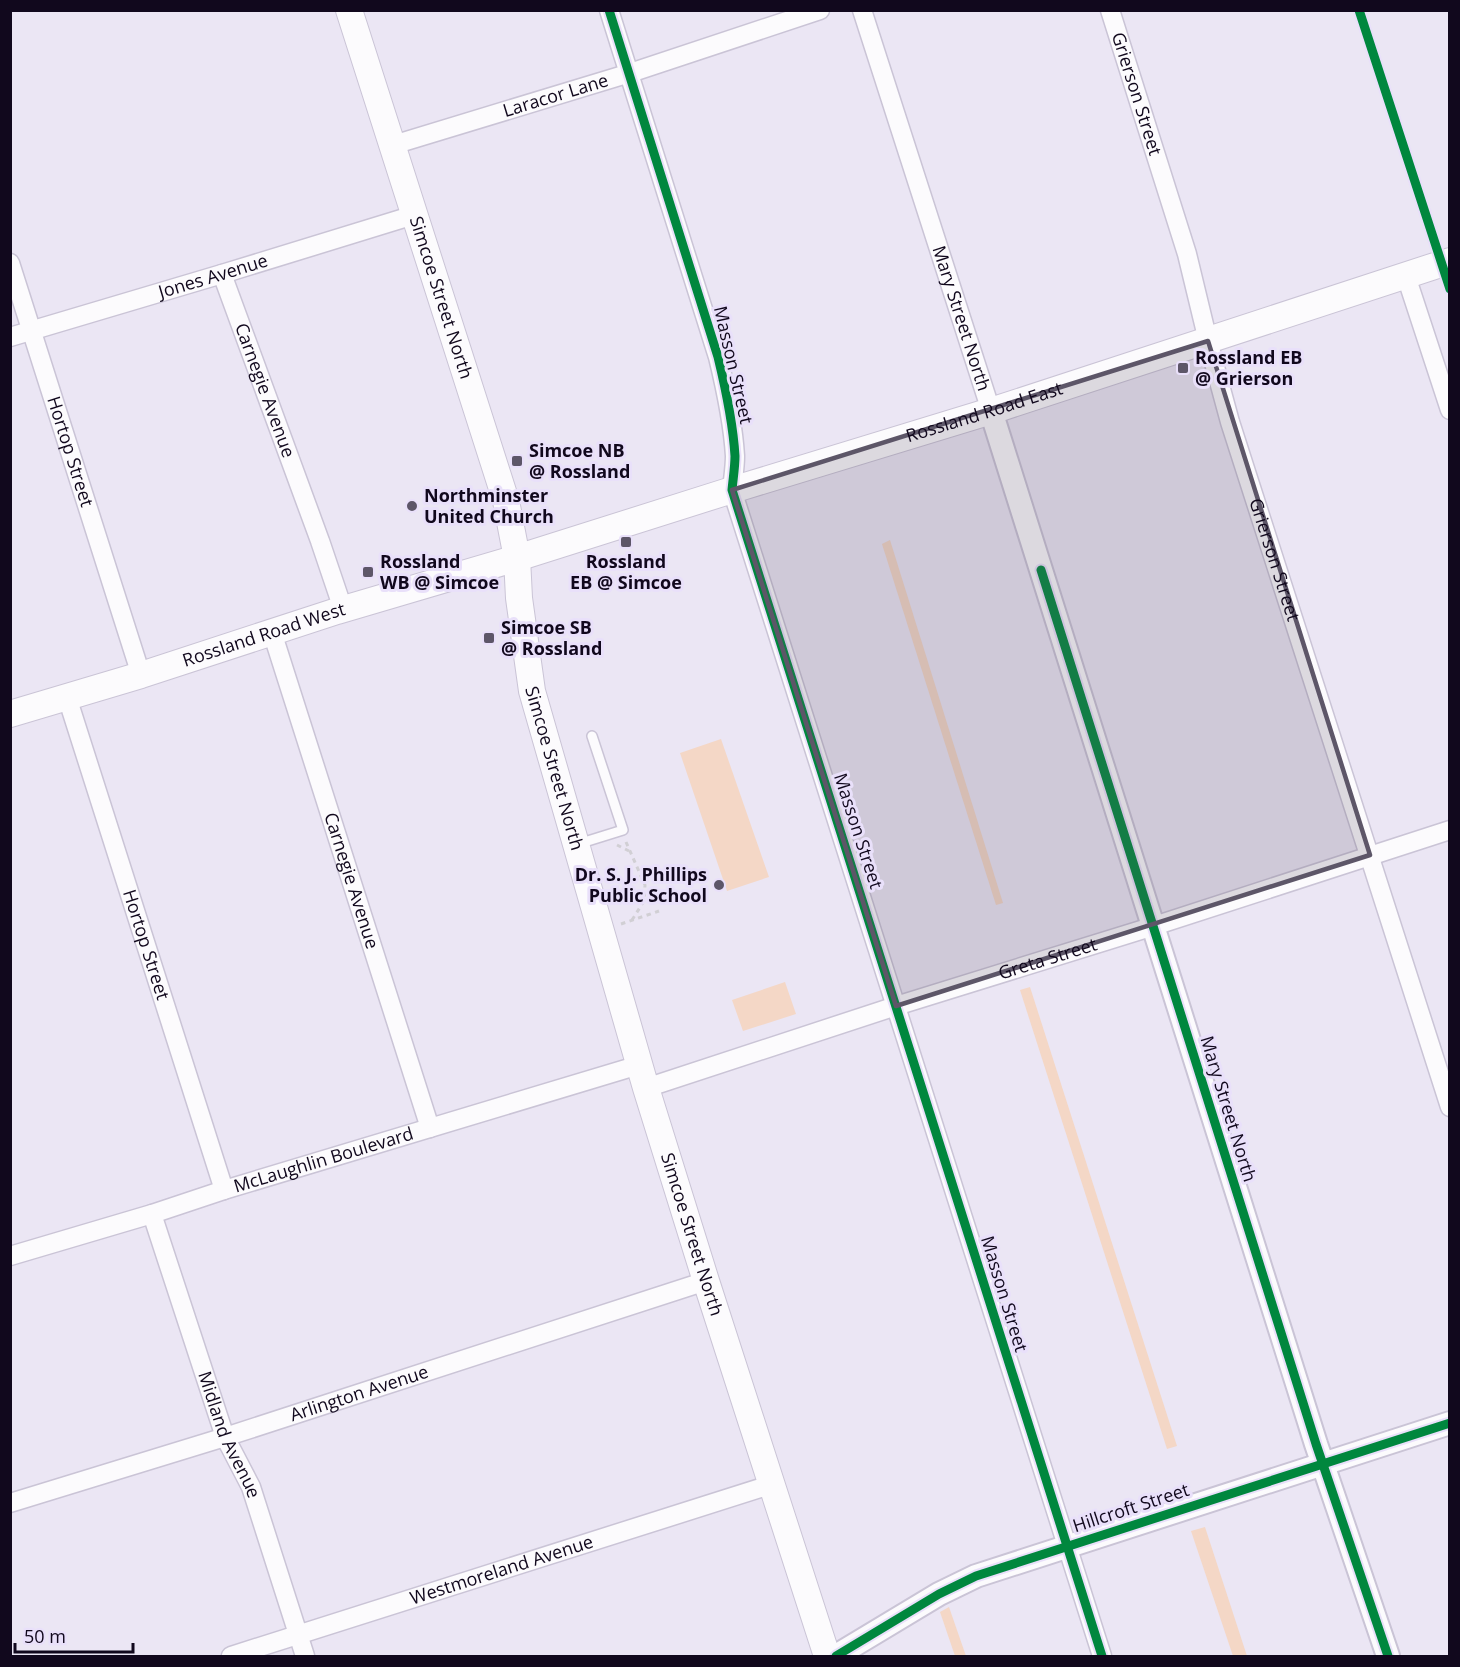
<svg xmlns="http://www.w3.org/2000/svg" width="1460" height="1667" font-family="'Open Sans',sans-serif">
<rect width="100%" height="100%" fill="#ebe6f4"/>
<g fill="#f4d7c6">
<path d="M 890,540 L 1003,903 L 996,905 L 882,544 Z"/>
<path d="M 721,739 L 769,877 L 727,891 L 680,753 Z"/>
<path d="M 785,982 L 796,1014 L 743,1031 L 732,1000 Z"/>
<path d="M 1030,987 L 1177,1446 L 1167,1449 L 1020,990 Z"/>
<path d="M 1205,1527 L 1247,1656 L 1233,1656 L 1191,1531 Z"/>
<path d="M 949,1607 L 966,1656 L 955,1656 L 940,1612 Z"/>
</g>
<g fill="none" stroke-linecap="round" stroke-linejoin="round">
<g stroke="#cac4d6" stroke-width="12">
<path id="service" d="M 578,844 L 623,830 L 592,736"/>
</g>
<g stroke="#cac4d6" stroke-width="21">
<g id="minor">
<path d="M 609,10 L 718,357 C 726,390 733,423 735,456 C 735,467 733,479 732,490 L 1102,1656"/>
<path id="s1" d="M 862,10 L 991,411"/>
<path id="s2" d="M 1110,10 L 1187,254 L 1208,341 L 1230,422 L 1450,1107"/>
<path id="s3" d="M 393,145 L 630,73 L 820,10"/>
<path id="s4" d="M 10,263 L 141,675"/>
<path id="s5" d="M 222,274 L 320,541 L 343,609"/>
<path d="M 1406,276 L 1450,410"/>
<path id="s6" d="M 10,337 L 222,274 L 414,215"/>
<path id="s7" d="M 272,632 L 430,1128"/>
<path id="s8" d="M 67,697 L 224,1190"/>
<path id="s9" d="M 646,1088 L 896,1006 L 1154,926 L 1450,830"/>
<path id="s10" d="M 152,1214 L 225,1437 L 251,1487 L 305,1656"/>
<path id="s11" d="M 10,1256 L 152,1214 L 224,1190 L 639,1065"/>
<path id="s12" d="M 10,1503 L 225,1437 L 706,1281"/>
<path id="s13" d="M 231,1656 L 773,1484"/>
</g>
</g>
<g stroke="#cac4d6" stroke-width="26">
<g id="tertiary">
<path d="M 991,411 L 1316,1444 L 1388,1656"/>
<path d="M 836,1656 L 939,1594 L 976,1576 L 1450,1423"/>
</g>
</g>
<g stroke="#cac4d6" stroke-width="28">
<g id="secondary">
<path id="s14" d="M 349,10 L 506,501 L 517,558 L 519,598 L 532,691 L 646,1088 L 706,1281 L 827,1656"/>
<path id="s15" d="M 10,714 L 141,675 L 337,611 L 517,558 L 732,490 L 991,411 L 1450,261"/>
</g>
</g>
<g stroke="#d1cfd4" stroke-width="3" stroke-dasharray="4.5 4.5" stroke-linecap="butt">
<path d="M 626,842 L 645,885 L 644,901 L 632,920"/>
<path d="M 617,845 L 629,851"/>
<path d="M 621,924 L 659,911"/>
</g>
<use href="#service" stroke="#fcfbfd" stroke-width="9"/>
<use href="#minor" stroke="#fcfbfd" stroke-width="18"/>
<use href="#tertiary" stroke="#fcfbfd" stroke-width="22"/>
<use href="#secondary" stroke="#fcfbfd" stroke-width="26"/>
<g stroke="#e9e0fa" stroke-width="13">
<g id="cycleway">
<path d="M 609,10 L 718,357 C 726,390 733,423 735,456 C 735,467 733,479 732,490 L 1102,1656"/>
<path d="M 1359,10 L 1450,289"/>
<path d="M 1041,570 L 1316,1444 L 1388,1656"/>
<path d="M 836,1656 L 939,1594 L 976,1576 L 1450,1423"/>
</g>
</g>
<use href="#cycleway" stroke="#00873e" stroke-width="9"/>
</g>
<path fill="#5d5668" fill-opacity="0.2" stroke="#5d5668" stroke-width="4.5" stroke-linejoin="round" d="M 1208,341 L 1370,855 L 896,1006 L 732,490 Z"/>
<g fill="#5d5668" stroke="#e9e0fa" stroke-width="2">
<rect x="1177" y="362" width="12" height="12" rx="3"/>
<rect x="511" y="455" width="12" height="12" rx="3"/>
<circle cx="412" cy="506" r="6"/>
<rect x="620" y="536" width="12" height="12" rx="3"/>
<rect x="362" y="566" width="12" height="12" rx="3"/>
<rect x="483" y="632" width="12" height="12" rx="3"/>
<circle cx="719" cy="885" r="6"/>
</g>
<g text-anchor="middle" stroke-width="6" stroke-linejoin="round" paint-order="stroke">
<g font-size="18" fill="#11081d" stroke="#e9e0fa">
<text dy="6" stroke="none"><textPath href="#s2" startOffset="88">Grierson Street</textPath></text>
<text dy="6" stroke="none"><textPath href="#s3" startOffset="170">Laracor Lane</textPath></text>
<text dy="6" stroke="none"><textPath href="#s6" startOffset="212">Jones Avenue</textPath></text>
<text dy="6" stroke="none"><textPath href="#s14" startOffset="302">Simcoe Street North</textPath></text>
<text dy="6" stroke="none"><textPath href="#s1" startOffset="324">Mary Street North</textPath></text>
<text transform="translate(733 365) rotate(77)" y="6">Masson Street</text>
<text dy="6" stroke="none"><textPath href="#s5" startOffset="124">Carnegie Avenue</textPath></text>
<text dy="6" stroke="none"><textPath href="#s15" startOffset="1020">Rossland Road East</textPath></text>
<text dy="6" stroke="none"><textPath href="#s4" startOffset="198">Hortop Street</textPath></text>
<text dy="6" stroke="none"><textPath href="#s2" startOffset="574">Grierson Street</textPath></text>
<text dy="6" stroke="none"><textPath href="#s15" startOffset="266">Rossland Road West</textPath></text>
<text dy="6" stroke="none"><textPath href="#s14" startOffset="788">Simcoe Street North</textPath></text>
<text transform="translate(858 831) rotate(72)" y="6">Masson Street</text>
<text dy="6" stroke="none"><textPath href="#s7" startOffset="261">Carnegie Avenue</textPath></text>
<text dy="6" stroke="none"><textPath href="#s8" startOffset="260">Hortop Street</textPath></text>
<text dy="6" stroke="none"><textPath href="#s9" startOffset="422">Greta Street</textPath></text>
<text transform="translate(1228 1109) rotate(73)" y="6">Mary Street North</text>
<text dy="6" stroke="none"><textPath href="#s11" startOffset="328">McLaughlin Boulevard</textPath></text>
<text dy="6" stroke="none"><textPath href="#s14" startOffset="1274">Simcoe Street North</textPath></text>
<text transform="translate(1004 1294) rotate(73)" y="6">Masson Street</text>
<text dy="6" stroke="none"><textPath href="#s12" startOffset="366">Arlington Avenue</textPath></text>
<text dy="6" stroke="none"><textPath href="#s10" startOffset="234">Midland Avenue</textPath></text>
<text transform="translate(1131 1508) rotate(-18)" y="6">Hillcroft Street</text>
<text dy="6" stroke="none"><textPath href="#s13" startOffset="284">Westmoreland Avenue</textPath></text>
</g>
<g font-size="18" font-weight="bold" fill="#11081d" stroke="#e9e0fa" text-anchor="start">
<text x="1195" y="364">Rossland EB<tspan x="1195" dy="21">@ Grierson</tspan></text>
<text x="529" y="457">Simcoe NB<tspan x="529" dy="21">@ Rossland</tspan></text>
<text x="424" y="502">Northminster<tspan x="424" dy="21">United Church</tspan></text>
<text x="380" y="568">Rossland<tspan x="380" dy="21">WB @ Simcoe</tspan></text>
<text x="626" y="568" text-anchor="middle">Rossland<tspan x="626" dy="21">EB @ Simcoe</tspan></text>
<text x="501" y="634">Simcoe SB<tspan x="501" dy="21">@ Rossland</tspan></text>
<text x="707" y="881" text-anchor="end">Dr. S. J. Phillips<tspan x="707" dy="21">Public School</tspan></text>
</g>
</g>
<rect width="1460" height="1667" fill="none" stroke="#11081d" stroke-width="24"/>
<path d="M15 1643v9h118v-9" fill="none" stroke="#11081d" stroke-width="3"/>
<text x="24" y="1643" font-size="18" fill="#11081d" stroke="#e9e0fa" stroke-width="4.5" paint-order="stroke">50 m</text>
</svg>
